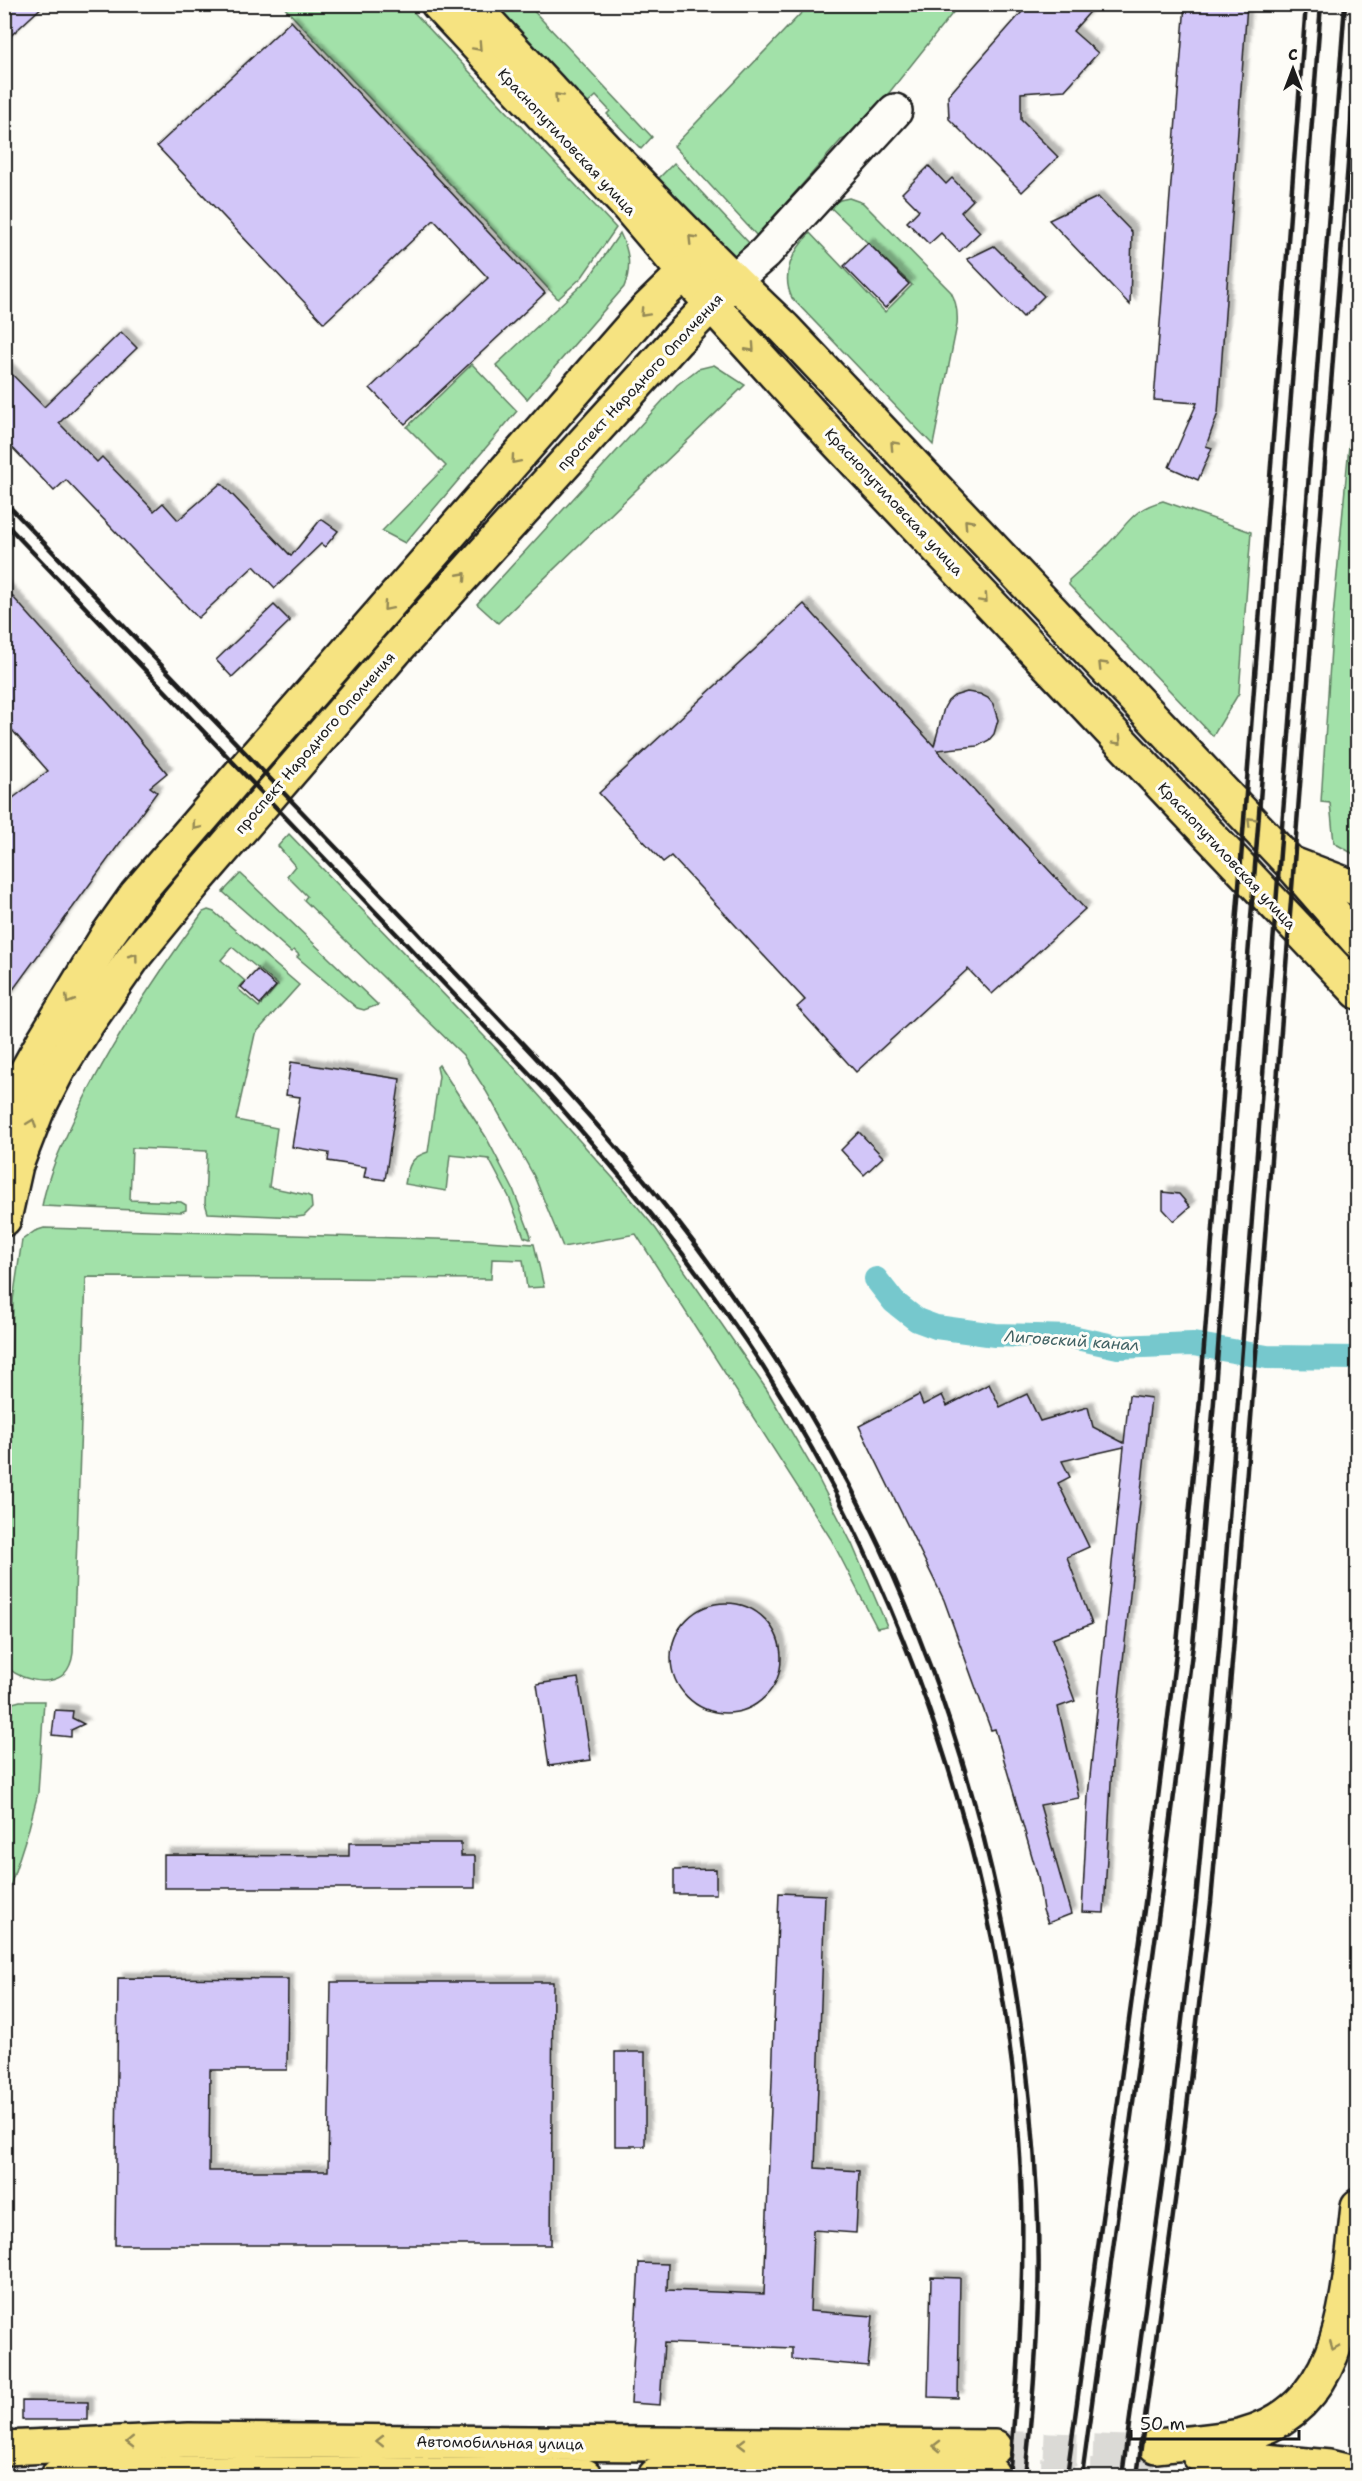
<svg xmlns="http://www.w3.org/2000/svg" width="1362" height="2481" font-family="'Shantell Sans',sans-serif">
<defs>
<filter id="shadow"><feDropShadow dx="5.5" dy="-5.5" stdDeviation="1.5" flood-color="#0004"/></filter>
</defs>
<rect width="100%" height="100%" fill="#fdfcf7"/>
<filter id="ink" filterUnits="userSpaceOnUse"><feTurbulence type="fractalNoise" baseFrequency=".0167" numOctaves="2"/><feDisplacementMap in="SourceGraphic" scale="12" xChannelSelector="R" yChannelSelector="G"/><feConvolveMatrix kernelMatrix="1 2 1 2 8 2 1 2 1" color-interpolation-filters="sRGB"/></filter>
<g filter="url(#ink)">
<g fill="#a2e1a9" stroke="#5f7e62" stroke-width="1.5" fill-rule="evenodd">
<path d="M 282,5 L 407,5 L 616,228 L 582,277 L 558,299 Z"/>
<path d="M 489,5 L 528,5 L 652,137 L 641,149 L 607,114 L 610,111 L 596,96 L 585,106 Z"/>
<path d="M 809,5 L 959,5 L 857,133 L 841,140 L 757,236 L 674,146 Z"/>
<path d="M 674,163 L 750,244 L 739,255 L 729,254 L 655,182 Z"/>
<path d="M 849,198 L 863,203 L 951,292 C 957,303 958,313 957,325 L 933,445 L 792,298 C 780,273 793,251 810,233 L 885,312 L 912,285 L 829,206 L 840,200 Z"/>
<path d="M 620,233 C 629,251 632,267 624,287 L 527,399 L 496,365 L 589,278 Z"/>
<path d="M 1357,360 L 1357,856 L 1334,843 L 1330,803 L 1321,802 L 1333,617 Z"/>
<path d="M 472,364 L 517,411 L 405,543 L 382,531 L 446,466 L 407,427 Z"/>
<path d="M 714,365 L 745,385 L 498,623 L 477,604 L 677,385 L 698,369 Z"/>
<path d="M 1163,501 L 1251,532 L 1239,693 L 1213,736 L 1069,585 L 1069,580 C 1082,568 1096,557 1108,544 C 1129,523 1132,509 1163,501 Z"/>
<path d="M 289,834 L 510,1063 L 621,1187 L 656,1229 L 767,1390 L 816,1474 L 852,1544 L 887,1626 L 877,1628 L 831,1539 L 636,1234 L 563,1247 L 534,1176 L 486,1091 L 463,1055 L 304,900 L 307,896 L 287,876 L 295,866 L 278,846 Z"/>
<path d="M 240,874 L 241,874 L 378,1005 L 364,1010 L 357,1008 L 297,957 L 299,955 L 294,950 L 291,952 L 223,892 Z"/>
<path d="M 208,910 L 214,912 L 299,985 L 255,1034 L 236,1120 L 277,1128 L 269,1187 L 307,1195 L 311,1197 L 312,1208 L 304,1216 L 297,1217 L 208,1213 L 205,1203 L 207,1151 L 132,1148 L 130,1200 L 181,1202 L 186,1205 L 186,1210 L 181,1212 L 42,1206 C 48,1174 61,1147 75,1117 C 110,1044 155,977 203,912 ZM 232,947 L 278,985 L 259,1007 L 238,989 L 245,981 L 221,960 Z"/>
<path d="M 439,1065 L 486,1137 L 513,1189 L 531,1236 L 530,1239 L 524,1237 L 509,1197 L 489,1159 L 450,1155 L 446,1191 L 405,1184 C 408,1167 410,1157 428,1152 L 439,1076 L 437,1067 Z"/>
<path d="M 44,1228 L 471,1240 L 534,1244 L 544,1287 L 527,1288 L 523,1260 L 492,1259 L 491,1279 L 86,1277 L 73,1653 C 72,1661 70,1668 64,1674 C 49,1688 13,1679 4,1662 L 13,1300 L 22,1240 L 35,1231 Z"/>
<path d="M 20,1701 L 44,1701 L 38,1793 L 29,1828 L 5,1902 L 5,1705 Z"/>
</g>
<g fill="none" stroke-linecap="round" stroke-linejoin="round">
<path stroke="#76c8cd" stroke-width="24" d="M 876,1279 L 894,1302 L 917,1320 L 936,1327 L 995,1335 L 1072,1337 L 1118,1347 L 1193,1344 L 1267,1357 L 1358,1358"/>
</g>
<g fill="#d2c6f8" stroke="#1c1c1c" stroke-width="1.5" filter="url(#shadow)">
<path d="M 4,4 L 45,4 L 4,42 Z"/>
<path d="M 1029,4 L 1097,4 L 1073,31 L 1098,53 L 1065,90 L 1021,93 L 1021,120 L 1058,157 L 1022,192 L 949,119 L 948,96 Z"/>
<path d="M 1185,4 L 1247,4 L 1218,413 L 1206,446 L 1212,448 L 1198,480 L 1169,467 L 1197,403 L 1154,400 Z"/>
<path d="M 291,21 L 545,293 L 405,424 L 370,388 L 488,278 L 434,220 L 324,323 L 157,146 Z"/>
<path d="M 929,166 L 946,184 L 952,178 L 973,200 L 961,212 L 980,232 L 959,252 L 941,233 L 929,244 L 907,222 L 919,210 L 902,193 Z"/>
<path d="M 1098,197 L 1132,232 L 1130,305 L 1049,220 Z"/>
<path d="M 868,243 L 909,284 L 885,308 L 844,266 Z"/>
<path d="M 994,246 L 1044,296 L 1023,317 L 967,259 Z"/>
<path d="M 121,332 L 137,348 L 59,423 L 97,462 L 102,457 L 154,511 L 163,503 L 178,520 L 221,483 L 291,556 L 321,519 L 338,531 L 325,547 L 321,544 L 275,588 L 254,566 L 198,618 L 66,480 L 54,491 L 4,439 L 4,366 L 44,407 Z"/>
<path d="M 4,587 L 119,715 L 167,773 L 150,787 L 157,792 L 4,1002 L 4,805 L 48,771 L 4,721 Z"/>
<path d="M 804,604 L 934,746 L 944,708 L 948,701 L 954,696 L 967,692 L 980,694 L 988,698 L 993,704 L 998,720 L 994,734 L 989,740 L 978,746 L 937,750 L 1085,909 L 992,994 L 968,969 L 856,1072 L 797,1007 L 805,1000 L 671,856 L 663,862 L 599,793 Z"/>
<path d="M 274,605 L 290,621 L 232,677 L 216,660 Z"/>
<path d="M 257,970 L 276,986 L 260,1004 L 241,987 Z"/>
<path d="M 291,1062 L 400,1079 L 385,1180 L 364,1177 L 366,1167 L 328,1161 L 329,1153 L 292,1147 L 300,1097 L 286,1095 Z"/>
<path d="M 859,1132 L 883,1157 L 864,1175 L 841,1150 Z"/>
<path d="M 1163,1192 L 1179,1194 L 1190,1207 L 1174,1221 L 1163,1209 Z"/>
<path d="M 989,1384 L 1000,1407 L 1027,1394 L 1040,1421 L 1088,1407 L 1093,1427 L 1124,1443 L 1129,1395 L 1151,1398 L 1112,1764 L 1104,1913 L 1082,1912 L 1088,1796 L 1124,1447 L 1062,1461 L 1070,1477 L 1058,1483 L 1089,1547 L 1067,1557 L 1092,1624 L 1052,1639 L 1075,1701 L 1058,1707 L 1079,1798 L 1040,1805 L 1071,1914 L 1048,1923 L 1043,1910 L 1038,1877 L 995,1729 L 991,1730 L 944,1600 L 859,1426 L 919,1395 L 923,1405 L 942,1395 L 947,1406 Z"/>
<circle cx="726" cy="1658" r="55"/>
<path d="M 578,1678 L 591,1760 L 549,1766 L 537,1684 Z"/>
<path d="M 55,1710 L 73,1711 L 72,1718 L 84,1724 L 71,1730 L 71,1737 L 52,1735 Z"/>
<path d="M 349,1843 L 461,1843 L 461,1856 L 475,1856 L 475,1888 L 164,1888 L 164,1855 L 349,1856 Z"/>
<path d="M 716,1869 L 716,1894 L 674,1894 L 674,1870 Z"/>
<path d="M 779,1893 L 825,1895 L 815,2168 L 859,2171 L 856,2233 L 813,2230 L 810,2311 L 873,2316 L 868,2366 L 792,2359 L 792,2348 L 664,2343 L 660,2405 L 631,2403 L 639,2263 L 668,2264 L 667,2290 L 764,2294 Z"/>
<path d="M 118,1978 L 288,1979 L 287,2070 L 210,2070 L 209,2171 L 328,2171 L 331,1982 L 553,1982 L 551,2245 L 115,2245 Z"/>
<rect x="615" y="2052" width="30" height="94"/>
<path d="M 931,2277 L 960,2278 L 958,2398 L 928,2397 Z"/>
<path d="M 22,2401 L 88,2402 L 88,2420 L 22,2420 Z"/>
</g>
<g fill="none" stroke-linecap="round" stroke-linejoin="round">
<g stroke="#dbdad6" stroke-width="33" stroke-dasharray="33 16" stroke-linecap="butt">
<path d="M 995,2447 L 1155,2453"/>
<path d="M 992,2474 L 1127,2476"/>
</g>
<g stroke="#1c1c1c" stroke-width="38">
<path id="minor" d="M 733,281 L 765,253 L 895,111"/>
</g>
<g stroke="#1c1c1c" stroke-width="38">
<g id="major">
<path d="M 438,4 L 625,203 L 712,305 L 836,441 L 1358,992"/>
<path d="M 471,4 C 573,114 674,225 784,328 L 1291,864 L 1358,941"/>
<path d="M 1295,865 L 1358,889"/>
<path d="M 4,1120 L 21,1081 L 44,1040 L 107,936 L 136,895 L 234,781 L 646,310 L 685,272"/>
<path d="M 4,1219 L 16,1165 L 37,1111 L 58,1070 L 89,1021 L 136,954 L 195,882 L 395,651 L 677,340 L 726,289"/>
<path d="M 1156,2446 C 1184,2443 1215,2442 1243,2435 C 1347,2407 1348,2294 1358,2206"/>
<path d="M 4,2448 L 189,2440 L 995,2447"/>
<path d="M 1199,2455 L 1329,2467 L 1358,2474"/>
<path d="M 58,2476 L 188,2473 L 585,2476"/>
<path d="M 655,2476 L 897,2473 L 992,2474"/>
</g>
</g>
<use href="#minor" stroke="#fdfcf7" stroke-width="33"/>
<use href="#major" stroke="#f6e381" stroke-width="33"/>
<g stroke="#1c1c1c" stroke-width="4.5">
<path d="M 4,501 C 141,644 279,787 416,931 C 485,1005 557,1077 622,1154 C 678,1218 729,1288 776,1360 C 938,1607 1023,1902 1037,2197 C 1042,2290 1035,2384 1025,2476"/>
<path d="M 4,522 L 548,1093 C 625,1180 699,1268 763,1367 C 919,1610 1015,1915 1022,2204 C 1024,2296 1018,2386 1009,2476"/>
<path d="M 1067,2476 L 1146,1895 L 1177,1644 L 1200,1399 L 1306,4"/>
<path d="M 1082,2476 L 1161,1897 L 1193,1645 L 1214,1401 L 1321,4"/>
<path d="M 1122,2476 L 1167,2148 L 1196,1900 L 1219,1649 L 1345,4"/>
<path d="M 1137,2476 L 1182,2150 L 1211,1902 L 1233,1651 L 1358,35"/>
</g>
</g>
<defs><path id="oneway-chevron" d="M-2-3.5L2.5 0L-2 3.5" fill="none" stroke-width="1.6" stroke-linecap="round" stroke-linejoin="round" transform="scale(1.5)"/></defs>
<g stroke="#948954">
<use href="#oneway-chevron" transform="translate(478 47) rotate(47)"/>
<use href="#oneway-chevron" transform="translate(558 97) rotate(-133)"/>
<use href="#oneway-chevron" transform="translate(692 239) rotate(-134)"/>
<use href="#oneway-chevron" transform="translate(644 313) rotate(133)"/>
<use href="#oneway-chevron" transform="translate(751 348) rotate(48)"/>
<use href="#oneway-chevron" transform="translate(894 445) rotate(-133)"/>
<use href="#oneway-chevron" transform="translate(515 460) rotate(131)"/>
<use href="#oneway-chevron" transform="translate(968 523) rotate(-133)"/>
<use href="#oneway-chevron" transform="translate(463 576) rotate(-48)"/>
<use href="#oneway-chevron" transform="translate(984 599) rotate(47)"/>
<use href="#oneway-chevron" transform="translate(387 607) rotate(131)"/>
<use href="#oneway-chevron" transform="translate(1102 665) rotate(-134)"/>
<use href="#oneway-chevron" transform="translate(1118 741) rotate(47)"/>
<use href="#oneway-chevron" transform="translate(1251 821) rotate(-134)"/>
<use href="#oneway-chevron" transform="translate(196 826) rotate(130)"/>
<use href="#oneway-chevron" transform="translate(134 957) rotate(-53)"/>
<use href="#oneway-chevron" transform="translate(69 1000) rotate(121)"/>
<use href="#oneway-chevron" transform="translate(32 1123) rotate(-69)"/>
<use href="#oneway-chevron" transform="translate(1334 2346) rotate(112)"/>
<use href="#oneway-chevron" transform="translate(380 2441) rotate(-179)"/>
<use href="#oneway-chevron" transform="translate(130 2442) rotate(179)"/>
<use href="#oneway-chevron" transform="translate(742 2444) rotate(-180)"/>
<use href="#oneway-chevron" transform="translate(937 2446) rotate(-179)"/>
</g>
</g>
<g text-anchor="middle" stroke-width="6" stroke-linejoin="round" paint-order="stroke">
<g font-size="15" fill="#1c1c1c" stroke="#fdfcf7">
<text transform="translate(567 142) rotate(47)" y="5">Краснопутиловская улица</text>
<text transform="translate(640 382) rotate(-47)" y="5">проспект Народного Ополчения</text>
<text transform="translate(894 502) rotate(47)" y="5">Краснопутиловская улица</text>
<text transform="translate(315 743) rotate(-49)" y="5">проспект Народного Ополчения</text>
<text transform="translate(1227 856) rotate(47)" y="5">Краснопутиловская улица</text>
<text transform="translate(500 2443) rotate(1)" y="5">Автомобильная улица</text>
</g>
<g font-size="16" font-style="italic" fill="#406163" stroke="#fdfcf7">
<text transform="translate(1072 1340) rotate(4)" y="6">Лиговский канал</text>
</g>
</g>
<rect width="1362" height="2481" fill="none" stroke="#fdfcf7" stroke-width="24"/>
<rect x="12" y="12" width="1338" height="2457" fill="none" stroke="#1c1c1c" stroke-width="2" filter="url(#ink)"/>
<g transform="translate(1293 69)" stroke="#fdfcf7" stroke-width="4.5" paint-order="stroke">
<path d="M0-4.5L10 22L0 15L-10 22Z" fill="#1c1c1c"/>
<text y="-9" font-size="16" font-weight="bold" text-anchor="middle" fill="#1c1c1c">С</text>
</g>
<path d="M1131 2430v9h168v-9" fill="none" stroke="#1c1c1c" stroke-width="3"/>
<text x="1140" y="2430" font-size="18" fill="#1c1c1c" stroke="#fdfcf7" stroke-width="4.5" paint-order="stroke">50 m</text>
</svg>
